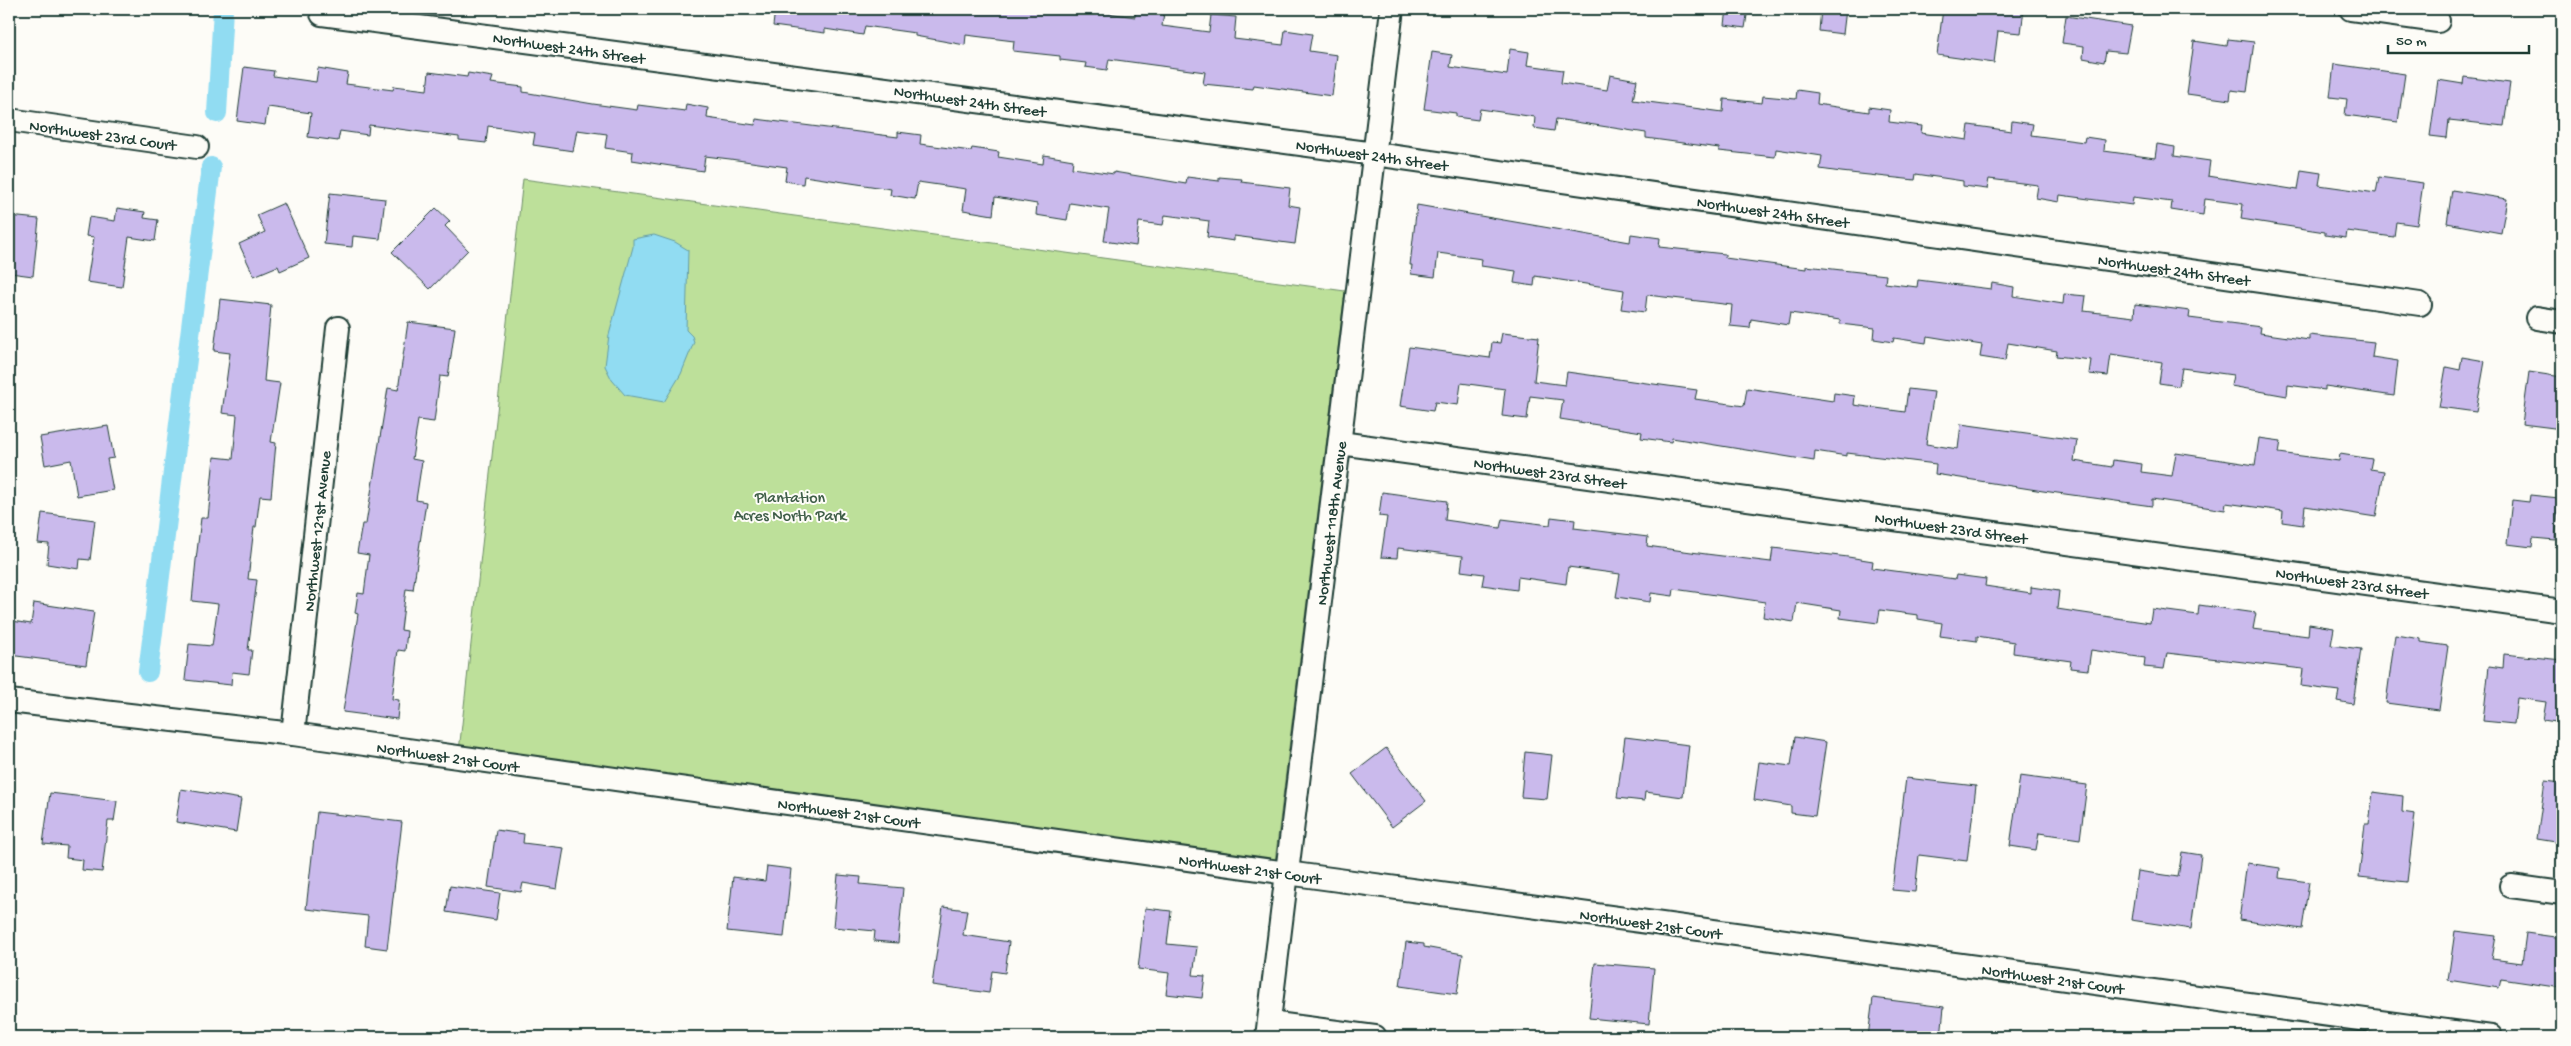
<svg xmlns="http://www.w3.org/2000/svg" width="2571" height="1046" font-family="'Gochi Hand',sans-serif">
<rect width="100%" height="100%" fill="#fdfcf7"/>
<filter id="ink" filterUnits="userSpaceOnUse"><feTurbulence type="fractalNoise" baseFrequency=".02" numOctaves="2"/><feDisplacementMap in="SourceGraphic" scale="10" xChannelSelector="R" yChannelSelector="G"/><feConvolveMatrix kernelMatrix="1 2 1 2 8 2 1 2 1" color-interpolation-filters="sRGB"/></filter>
<g filter="url(#ink)">
<path fill="#bde09a" stroke="#6e8e67" d="M 523,179 L 1345,291 L 1275,862 L 459,751 Z"/>
<path fill="#91dcf2" stroke="#639ca6" d="M 654,235 L 675,242 L 688,250 L 686,330 L 692,336 L 694,342 L 681,374 L 664,402 L 625,395 L 612,380 L 605,366 L 609,335 L 633,247 L 633,239 Z"/>
<g fill="none" stroke-linecap="round" stroke-linejoin="round">
<g stroke="#91dcf2" stroke-width="20">
<path d="M 217,113 L 223,9"/>
<path d="M 148,672 L 211,167"/>
</g>
</g>
<g fill="#cabaec" stroke="#1f3d34">
<path d="M 775,9 L 1081,9 L 1135,17 L 1136,9 L 1164,13 L 1162,26 L 1209,32 L 1211,15 L 1236,17 L 1234,39 L 1283,45 L 1285,30 L 1312,34 L 1309,51 L 1337,55 L 1332,96 L 1254,85 L 1253,89 L 1203,84 L 1205,72 L 1109,59 L 1107,70 L 1085,67 L 1086,63 L 1060,60 L 1060,56 L 1013,51 L 1014,41 L 966,35 L 965,45 L 915,36 L 915,33 L 865,26 L 863,35 L 825,29 L 825,33 L 773,26 Z"/>
<path d="M 1727,9 L 1748,9 L 1745,28 L 1725,25 Z"/>
<path d="M 1821,9 L 1846,9 L 1843,34 L 1819,31 Z"/>
<path d="M 1943,9 L 2024,9 L 2021,33 L 1998,31 L 1994,63 L 1937,55 Z"/>
<path d="M 2066,16 L 2131,26 L 2126,53 L 2106,51 L 2104,62 L 2083,58 L 2084,46 L 2062,43 Z"/>
<path d="M 2228,39 L 2254,42 L 2247,92 L 2231,90 L 2230,100 L 2187,94 L 2194,41 L 2227,46 Z"/>
<path d="M 1510,49 L 1529,52 L 1527,65 L 1563,70 L 1561,83 L 1607,90 L 1610,75 L 1637,80 L 1633,100 L 1723,112 L 1724,99 L 1762,103 L 1763,96 L 1796,99 L 1797,90 L 1818,93 L 1817,104 L 1869,112 L 1869,107 L 1890,110 L 1889,122 L 1922,126 L 1921,133 L 1967,140 L 1969,125 L 2011,131 L 2012,121 L 2033,124 L 2031,135 L 2084,142 L 2085,137 L 2105,140 L 2104,151 L 2155,158 L 2157,144 L 2175,147 L 2174,156 L 2210,161 L 2208,176 L 2298,190 L 2301,170 L 2321,173 L 2319,185 L 2376,193 L 2379,177 L 2423,183 L 2417,225 L 2396,222 L 2394,237 L 2347,231 L 2346,238 L 2325,235 L 2325,232 L 2241,219 L 2243,204 L 2205,199 L 2203,215 L 2171,210 L 2172,202 L 2133,197 L 2132,205 L 2060,195 L 2059,202 L 2036,198 L 2038,185 L 1989,179 L 1987,189 L 1963,186 L 1963,181 L 1916,174 L 1915,180 L 1841,172 L 1820,169 L 1822,156 L 1776,149 L 1775,157 L 1719,151 L 1719,148 L 1646,138 L 1646,133 L 1556,119 L 1554,131 L 1534,128 L 1535,117 L 1480,109 L 1478,120 L 1456,117 L 1456,113 L 1424,109 L 1432,52 L 1452,55 L 1450,67 L 1507,75 Z"/>
<path d="M 2334,64 L 2405,74 L 2398,122 L 2345,115 L 2347,99 L 2330,97 Z"/>
<path d="M 244,67 L 274,71 L 273,76 L 316,82 L 318,68 L 348,73 L 346,84 L 393,90 L 394,86 L 427,90 L 429,72 L 467,77 L 468,73 L 493,77 L 491,83 L 523,87 L 523,92 L 593,104 L 637,110 L 638,105 L 685,111 L 686,104 L 708,108 L 707,118 L 755,125 L 756,119 L 898,137 L 898,132 L 921,135 L 920,144 L 971,151 L 972,148 L 999,152 L 998,157 L 1043,164 L 1044,155 L 1073,160 L 1072,168 L 1114,174 L 1114,172 L 1186,184 L 1187,177 L 1219,181 L 1219,177 L 1242,179 L 1241,182 L 1290,188 L 1288,205 L 1300,207 L 1295,244 L 1234,236 L 1234,241 L 1207,237 L 1209,221 L 1165,215 L 1163,225 L 1139,222 L 1136,246 L 1104,241 L 1109,209 L 1070,203 L 1067,220 L 1036,215 L 1037,204 L 995,197 L 993,215 L 963,210 L 966,189 L 918,182 L 915,199 L 890,195 L 891,189 L 804,176 L 803,184 L 785,181 L 787,167 L 730,159 L 705,156 L 703,171 L 677,167 L 632,160 L 633,152 L 605,148 L 607,134 L 577,130 L 573,151 L 533,145 L 535,133 L 488,126 L 486,143 L 459,140 L 459,137 L 369,125 L 368,135 L 340,131 L 338,141 L 308,137 L 311,113 L 268,107 L 265,125 L 237,121 Z"/>
<path d="M 2464,77 L 2510,83 L 2504,126 L 2449,120 L 2447,138 L 2430,136 L 2438,80 L 2463,84 Z"/>
<path d="M 2452,190 L 2507,199 L 2501,233 L 2447,223 Z"/>
<path d="M 330,193 L 385,199 L 380,239 L 353,236 L 352,247 L 324,244 Z"/>
<path d="M 284,203 L 309,258 L 280,271 L 278,266 L 254,276 L 239,244 L 265,232 L 257,215 Z"/>
<path d="M 1417,205 L 1630,242 L 1631,234 L 1660,238 L 1659,247 L 1725,254 L 1725,258 L 1806,269 L 1806,266 L 1886,275 L 1885,283 L 1917,287 L 1918,280 L 1991,289 L 1992,283 L 2014,287 L 2013,296 L 2063,304 L 2064,294 L 2086,296 L 2084,311 L 2134,317 L 2135,304 L 2190,311 L 2189,318 L 2261,327 L 2260,333 L 2309,340 L 2309,335 L 2374,342 L 2372,357 L 2398,361 L 2394,396 L 2325,386 L 2325,390 L 2288,385 L 2287,396 L 2231,386 L 2233,375 L 2182,368 L 2179,386 L 2159,383 L 2162,362 L 2111,354 L 2108,376 L 2089,374 L 2091,360 L 2056,356 L 2057,351 L 2008,343 L 2005,361 L 1980,357 L 1982,345 L 1927,336 L 1926,343 L 1894,338 L 1893,342 L 1874,339 L 1875,328 L 1840,324 L 1840,320 L 1790,313 L 1788,325 L 1751,319 L 1750,328 L 1730,326 L 1732,305 L 1647,295 L 1645,312 L 1621,309 L 1624,290 L 1535,276 L 1534,286 L 1514,283 L 1516,271 L 1481,266 L 1482,259 L 1438,253 L 1435,277 L 1411,274 L 1412,265 L 1410,265 Z"/>
<path d="M 117,208 L 145,212 L 144,218 L 158,220 L 155,241 L 129,237 L 122,287 L 87,282 L 94,237 L 86,236 L 89,217 L 115,221 Z"/>
<path d="M 436,208 L 450,221 L 445,226 L 468,250 L 430,289 L 392,252 Z"/>
<path d="M 9,216 L 39,219 L 33,276 L 10,273 Z"/>
<path d="M 220,299 L 271,305 L 264,381 L 280,383 L 271,442 L 276,443 L 271,497 L 260,496 L 256,527 L 254,527 L 248,579 L 257,580 L 248,650 L 252,650 L 249,674 L 232,672 L 231,685 L 185,680 L 189,644 L 212,646 L 218,604 L 192,601 L 196,560 L 201,518 L 208,518 L 214,457 L 233,459 L 237,415 L 222,413 L 230,353 L 214,351 Z"/>
<path d="M 408,322 L 455,328 L 448,377 L 440,376 L 434,422 L 418,420 L 412,459 L 422,461 L 416,500 L 426,502 L 413,590 L 406,589 L 401,630 L 407,631 L 405,651 L 398,650 L 392,699 L 399,700 L 397,719 L 343,712 L 358,614 L 355,613 L 358,593 L 364,594 L 369,555 L 357,553 L 362,524 L 366,524 L 388,388 L 398,390 Z"/>
<path d="M 1502,333 L 1539,337 L 1534,381 L 1565,385 L 1567,372 L 1697,390 L 1695,399 L 1744,406 L 1747,388 L 1833,401 L 1834,393 L 1855,396 L 1854,405 L 1905,412 L 1908,389 L 1934,392 L 1926,444 L 1958,449 L 1961,424 L 2077,440 L 2074,461 L 2112,467 L 2113,460 L 2142,464 L 2141,472 L 2172,476 L 2176,453 L 2255,465 L 2259,438 L 2281,441 L 2279,453 L 2339,461 L 2340,454 L 2372,459 L 2370,469 L 2384,471 L 2376,517 L 2305,506 L 2303,525 L 2282,522 L 2283,511 L 2226,503 L 2225,510 L 2152,499 L 2152,506 L 2043,491 L 1935,474 L 1936,464 L 1847,453 L 1847,456 L 1815,451 L 1814,461 L 1672,438 L 1671,442 L 1641,438 L 1642,432 L 1560,419 L 1563,400 L 1530,396 L 1527,419 L 1502,416 L 1505,389 L 1461,383 L 1458,405 L 1435,402 L 1433,411 L 1400,406 L 1409,347 L 1490,358 L 1492,342 L 1500,343 Z"/>
<path d="M 2462,357 L 2485,361 L 2476,412 L 2439,407 L 2446,367 L 2460,370 Z"/>
<path d="M 2529,372 L 2562,377 L 2562,429 L 2522,424 Z"/>
<path d="M 108,426 L 114,458 L 107,459 L 113,490 L 77,496 L 71,460 L 45,465 L 40,437 Z"/>
<path d="M 1382,492 L 1447,501 L 1445,520 L 1500,528 L 1502,519 L 1550,525 L 1551,517 L 1575,520 L 1574,528 L 1648,537 L 1647,546 L 1706,554 L 1771,562 L 1773,548 L 1848,557 L 1873,561 L 1872,568 L 1955,579 L 1956,575 L 1986,579 L 1985,586 L 2031,593 L 2031,587 L 2059,591 L 2057,609 L 2150,623 L 2152,609 L 2198,615 L 2199,605 L 2256,613 L 2253,629 L 2308,636 L 2309,624 L 2334,628 L 2331,645 L 2361,649 L 2353,704 L 2337,701 L 2339,691 L 2301,686 L 2303,669 L 2167,653 L 2164,669 L 2144,667 L 2145,658 L 2091,650 L 2088,670 L 2070,668 L 2071,661 L 2013,653 L 2014,642 L 1977,636 L 1977,641 L 1940,636 L 1942,623 L 1918,619 L 1918,615 L 1880,610 L 1878,623 L 1840,618 L 1841,610 L 1797,603 L 1794,622 L 1763,617 L 1765,602 L 1674,589 L 1673,596 L 1651,593 L 1650,602 L 1616,597 L 1620,574 L 1568,567 L 1566,584 L 1518,577 L 1517,590 L 1482,585 L 1484,574 L 1461,571 L 1463,556 L 1398,548 L 1397,558 L 1381,557 L 1387,517 L 1379,516 Z"/>
<path d="M 2530,495 L 2559,498 L 2555,540 L 2533,538 L 2532,547 L 2507,544 L 2512,500 L 2529,502 Z"/>
<path d="M 42,513 L 95,520 L 90,560 L 80,559 L 79,569 L 47,564 L 49,544 L 38,543 Z"/>
<path d="M 34,603 L 94,612 L 86,665 L 9,655 L 12,621 L 31,624 Z"/>
<path d="M 2395,635 L 2421,639 L 2421,642 L 2448,646 L 2439,710 L 2386,703 Z"/>
<path d="M 2504,654 L 2562,660 L 2562,723 L 2543,720 L 2546,702 L 2517,698 L 2514,724 L 2483,721 L 2489,666 L 2503,668 Z"/>
<path d="M 1625,737 L 1689,745 L 1683,797 L 1645,792 L 1644,801 L 1617,798 Z"/>
<path d="M 1795,737 L 1826,742 L 1815,816 L 1791,813 L 1791,806 L 1754,800 L 1759,762 L 1791,766 Z"/>
<path d="M 1386,748 L 1426,801 L 1392,827 L 1352,774 Z"/>
<path d="M 1525,752 L 1552,755 L 1547,799 L 1521,797 Z"/>
<path d="M 2020,776 L 2087,785 L 2080,839 L 2039,833 L 2036,850 L 2010,846 Z"/>
<path d="M 1906,778 L 1976,786 L 1967,861 L 1919,855 L 1915,892 L 1892,890 Z"/>
<path d="M 2545,781 L 2562,783 L 2562,843 L 2537,839 Z"/>
<path d="M 181,789 L 241,799 L 236,832 L 176,822 Z"/>
<path d="M 2373,792 L 2403,796 L 2402,812 L 2415,814 L 2407,882 L 2359,877 L 2365,824 L 2369,824 Z"/>
<path d="M 50,793 L 117,801 L 114,821 L 108,821 L 102,872 L 82,870 L 83,860 L 66,858 L 67,846 L 43,844 Z"/>
<path d="M 317,812 L 402,822 L 387,949 L 365,946 L 368,916 L 306,909 Z"/>
<path d="M 496,830 L 524,834 L 523,843 L 564,848 L 557,889 L 523,883 L 521,892 L 488,887 Z"/>
<path d="M 2182,852 L 2201,855 L 2191,929 L 2131,920 L 2138,871 L 2178,877 Z"/>
<path d="M 2247,863 L 2280,868 L 2279,878 L 2309,882 L 2302,929 L 2239,920 Z"/>
<path d="M 767,866 L 791,869 L 784,937 L 727,931 L 733,877 L 765,881 Z"/>
<path d="M 838,875 L 861,877 L 860,884 L 903,888 L 898,943 L 874,941 L 875,931 L 833,927 Z"/>
<path d="M 450,886 L 500,893 L 496,920 L 446,912 Z"/>
<path d="M 943,907 L 967,910 L 963,935 L 1009,942 L 1005,973 L 992,971 L 989,993 L 932,985 Z"/>
<path d="M 1145,908 L 1171,911 L 1167,944 L 1197,947 L 1193,975 L 1205,976 L 1202,998 L 1166,994 L 1169,973 L 1138,969 Z"/>
<path d="M 2455,931 L 2496,936 L 2492,959 L 2522,963 L 2526,933 L 2562,938 L 2562,988 L 2501,979 L 2499,988 L 2448,980 Z"/>
<path d="M 1406,942 L 1424,944 L 1424,947 L 1463,954 L 1457,994 L 1400,986 Z"/>
<path d="M 1595,963 L 1654,968 L 1649,1024 L 1589,1018 Z"/>
<path d="M 1873,998 L 1944,1007 L 1941,1037 L 1868,1037 Z"/>
</g>
<g fill="none" stroke-linecap="round" stroke-linejoin="round">
<g stroke="#1f3d34" stroke-width="26">
<g id="minor">
<path d="M 2351,9 L 2438,21"/>
<path d="M 322,14 L 1375,154 L 2420,304"/>
<path d="M 9,120 L 197,147"/>
<path d="M 2537,318 L 2562,322"/>
<path d="M 1340,443 L 2562,611"/>
<path d="M 9,701 L 293,734 L 1287,873 L 2491,1037"/>
<path d="M 293,734 L 338,328"/>
<path d="M 2511,886 L 2562,893"/>
<path d="M 1269,1023 L 1375,1037"/>
<path d="M 1267,1037 L 1392,9"/>
</g>
</g>
<use href="#minor" stroke="#fdfcf7" stroke-width="22"/>
</g>
</g>
<g text-anchor="middle" stroke-width="4" stroke-linejoin="round" paint-order="stroke">
<g font-size="16" fill="#1f3d34" stroke="#fdfcf7">
<text transform="translate(569 47) rotate(8)" y="6">Northwest 24th Street</text>
<text transform="translate(970 100) rotate(8)" y="6">Northwest 24th Street</text>
<text transform="translate(103 134) rotate(8)" y="6">Northwest 23rd Court</text>
<text transform="translate(1372 154) rotate(8)" y="6">Northwest 24th Street</text>
<text transform="translate(1773 211) rotate(8)" y="6">Northwest 24th Street</text>
<text transform="translate(2174 269) rotate(8)" y="6">Northwest 24th Street</text>
<text transform="translate(1550 472) rotate(8)" y="6">Northwest 23rd Street</text>
<text transform="translate(1330 523) rotate(-83)" y="6">Northwest 118th Avenue</text>
<text transform="translate(1951 527) rotate(8)" y="6">Northwest 23rd Street</text>
<text transform="translate(316 531) rotate(-84)" y="6">Northwest 121st Avenue</text>
<text transform="translate(2352 582) rotate(8)" y="6">Northwest 23rd Street</text>
<text transform="translate(448 756) rotate(8)" y="6">Northwest 21st Court</text>
<text transform="translate(849 812) rotate(8)" y="6">Northwest 21st Court</text>
<text transform="translate(1250 868) rotate(8)" y="6">Northwest 21st Court</text>
<text transform="translate(1651 923) rotate(8)" y="6">Northwest 21st Court</text>
<text transform="translate(2053 978) rotate(8)" y="6">Northwest 21st Court</text>
</g>
<g font-size="16" fill="#3f5e48" stroke="#fdfcf7">
<text x="790" y="502">Plantation<tspan x="790" dy="18">Acres North Park</tspan></text>
</g>
</g>
<rect width="2571" height="1046" fill="none" stroke="#fdfcf7" stroke-width="30"/>
<rect x="15" y="15" width="2541" height="1016" fill="none" stroke="#1f3d34" stroke-width="2" filter="url(#ink)"/>
<path d="M2388 45v8h141v-8" fill="none" stroke="#1f3d34" stroke-width="2.5"/>
<text x="2396" y="45" font-size="15" fill="#1f3d34" stroke="#fdfcf7" stroke-width="4" paint-order="stroke">50 m</text>
</svg>
